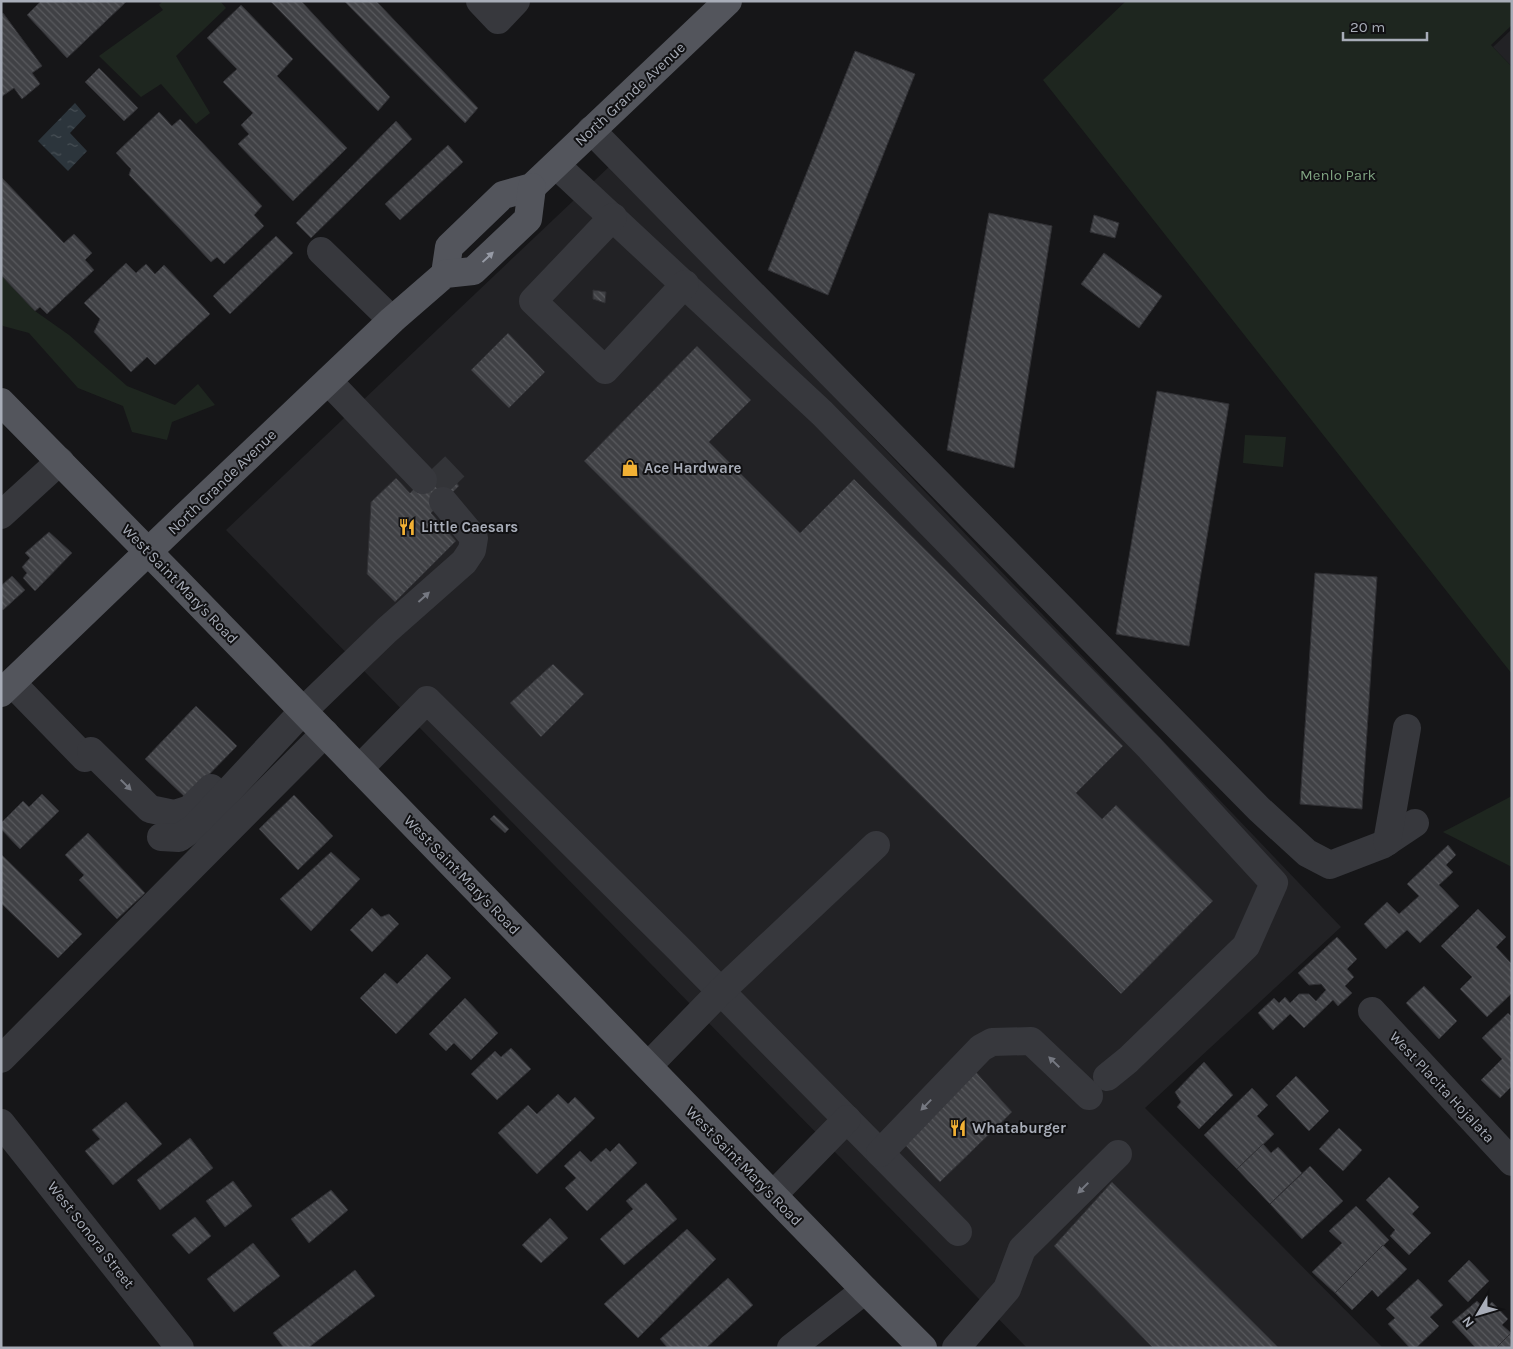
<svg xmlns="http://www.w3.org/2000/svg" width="1513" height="1349" font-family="Karla,sans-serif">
<defs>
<pattern id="water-ripples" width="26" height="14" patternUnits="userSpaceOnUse" patternTransform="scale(1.25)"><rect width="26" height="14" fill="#2c353c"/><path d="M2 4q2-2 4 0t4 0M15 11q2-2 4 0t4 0" fill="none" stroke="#485056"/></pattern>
<pattern id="building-back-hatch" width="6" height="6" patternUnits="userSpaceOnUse" patternTransform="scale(1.25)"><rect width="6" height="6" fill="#404145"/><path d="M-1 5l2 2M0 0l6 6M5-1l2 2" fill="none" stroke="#595a5e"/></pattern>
</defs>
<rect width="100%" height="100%" fill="#161618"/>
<g fill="#222225">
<path d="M 1512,29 L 1512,67 L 1493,47 Z"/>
<path d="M 612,164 L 1341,927 L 1145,1108 L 1383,1348 L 1027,1348 L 226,530 Z"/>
</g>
<g fill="#1e261f">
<path d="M 163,1 L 220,1 L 226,8 L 176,56 L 210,113 L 196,124 L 161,84 L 141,97 L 99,56 L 163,10 L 159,5 Z"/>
<path d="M 1126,1 L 1512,1 L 1512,25 L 1491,45 L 1512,67 L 1512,674 L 1043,80 Z"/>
<path d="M 1,275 L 35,311 L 69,335 L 127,386 L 175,405 L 198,384 L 215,405 L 172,422 L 167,440 L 132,432 L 123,406 L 78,388 L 29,333 L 3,326 L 1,324 Z"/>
<path d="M 1245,435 L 1286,437 L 1283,467 L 1243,463 Z"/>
<path d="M 1512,796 L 1512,867 L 1443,832 L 1510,797 Z"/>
</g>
<path fill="url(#water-ripples)" d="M 75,103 L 86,116 L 70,133 L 87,151 L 68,171 L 38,141 Z"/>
<g fill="url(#building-back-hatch)" stroke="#303034">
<path d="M 41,1 L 127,1 L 67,58 L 27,15 Z"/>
<path d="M 270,1 L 301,1 L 390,97 L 378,111 Z"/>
<path d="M 344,1 L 376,1 L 478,108 L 465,123 Z"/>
<path d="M 241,5 L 293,59 L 277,76 L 347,148 L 293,201 L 238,144 L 249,134 L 241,125 L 253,113 L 223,82 L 237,69 L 207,38 Z"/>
<path d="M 3,13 L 42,66 L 32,73 L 40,84 L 22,99 L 14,88 L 1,97 L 1,14 Z"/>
<path d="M 855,51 L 915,74 L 828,295 L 768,270 Z"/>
<path d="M 99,68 L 138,108 L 124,121 L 85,82 Z"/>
<path d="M 159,112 L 172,126 L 180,119 L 262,206 L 254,215 L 264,226 L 224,264 L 217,257 L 211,262 L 129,175 L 131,169 L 116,153 Z"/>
<path d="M 396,121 L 412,139 L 311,238 L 296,223 Z"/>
<path d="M 448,145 L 463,162 L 400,220 L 385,204 Z"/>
<path d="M 2,178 L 64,243 L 74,234 L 92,253 L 85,260 L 94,270 L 47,314 L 40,307 L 35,311 L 1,275 Z"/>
<path d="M 989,213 L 1052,226 L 1014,468 L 947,450 Z"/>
<path d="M 1094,215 L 1119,223 L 1115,238 L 1090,232 Z"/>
<path d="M 276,236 L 293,253 L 230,314 L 213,296 Z"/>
<path d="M 1104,253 L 1162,296 L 1139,328 L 1081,284 Z"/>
<path d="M 126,263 L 136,273 L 146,264 L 155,274 L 164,265 L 210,314 L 155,365 L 147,357 L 131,372 L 94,332 L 100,319 L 84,303 Z"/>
<path d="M 593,290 L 606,292 L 605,303 L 593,299 Z"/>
<path d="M 508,333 L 545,372 L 509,408 L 471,370 Z"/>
<path d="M 697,346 L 751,400 L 709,442 L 800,533 L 854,479 L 1123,746 L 1076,793 L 1102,819 L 1116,805 L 1213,901 L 1121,994 L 584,461 Z"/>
<path d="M 1157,391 L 1229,404 L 1189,646 L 1116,634 Z"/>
<path d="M 440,462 L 459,486 L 431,513 L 456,541 L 395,602 L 367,574 L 371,502 L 396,478 L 410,493 Z"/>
<path d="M 49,532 L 72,553 L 35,591 L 23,578 L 27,573 L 22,567 L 30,558 L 25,553 Z"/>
<path d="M 1315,573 L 1377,577 L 1362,809 L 1300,804 Z"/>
<path d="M 12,576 L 25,590 L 3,610 L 1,607 L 1,586 Z"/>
<path d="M 553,664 L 584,694 L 541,737 L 510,703 Z"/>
<path d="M 196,706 L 237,746 L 186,798 L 145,759 Z"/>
<path d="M 42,794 L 59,811 L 20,849 L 1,829 L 1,823 L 23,801 L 29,807 Z"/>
<path d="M 294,795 L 333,836 L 298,870 L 259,829 Z"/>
<path d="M 494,815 L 509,829 L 505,833 L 490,819 Z"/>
<path d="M 88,833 L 145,893 L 117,919 L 79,880 L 84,875 L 65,855 Z"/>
<path d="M 1448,845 L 1456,855 L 1446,865 L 1453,872 L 1439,885 L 1459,906 L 1420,943 L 1407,930 L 1386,949 L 1364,924 L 1387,902 L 1399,914 L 1419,896 L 1407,884 Z"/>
<path d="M 331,852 L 360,879 L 311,931 L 280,899 Z"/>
<path d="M 1,854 L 82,934 L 58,958 L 1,903 Z"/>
<path d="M 372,908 L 381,917 L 389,914 L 399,924 L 372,952 L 350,930 Z"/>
<path d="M 1478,909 L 1506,937 L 1496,947 L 1512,964 L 1512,993 L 1487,1017 L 1460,989 L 1472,977 L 1441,946 Z"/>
<path d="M 1337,937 L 1357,959 L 1347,969 L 1354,977 L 1345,986 L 1352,993 L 1338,1006 L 1333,1000 L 1304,1028 L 1290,1014 L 1273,1030 L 1258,1013 L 1274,998 L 1279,1003 L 1285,997 L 1290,1003 L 1299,994 L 1309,994 L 1316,1001 L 1326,990 L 1321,984 L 1309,985 L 1298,973 Z"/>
<path d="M 427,954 L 451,978 L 396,1034 L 360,998 L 385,973 L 397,984 Z"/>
<path d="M 1424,986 L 1457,1021 L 1439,1039 L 1406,1003 Z"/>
<path d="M 465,998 L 498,1033 L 471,1060 L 454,1043 L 446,1051 L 429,1034 Z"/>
<path d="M 1508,1013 L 1512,1017 L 1512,1086 L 1500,1098 L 1481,1080 L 1502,1059 L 1482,1038 Z"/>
<path d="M 511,1048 L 531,1069 L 497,1100 L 471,1074 L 495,1051 L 501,1057 Z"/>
<path d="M 1204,1062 L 1233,1095 L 1199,1129 L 1177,1107 L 1181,1102 L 1175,1092 Z"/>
<path d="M 974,1070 L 1012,1112 L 940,1182 L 905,1145 Z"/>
<path d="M 1296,1076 L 1329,1111 L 1309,1131 L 1276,1096 Z"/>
<path d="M 1252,1088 L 1268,1105 L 1257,1116 L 1274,1134 L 1237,1169 L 1204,1135 Z"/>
<path d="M 558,1094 L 568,1104 L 575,1097 L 595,1118 L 537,1174 L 498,1133 L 528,1105 L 537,1114 Z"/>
<path d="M 126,1102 L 162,1144 L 113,1185 L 85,1151 L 100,1139 L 92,1130 Z"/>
<path d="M 1339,1128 L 1362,1150 L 1343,1171 L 1319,1149 Z"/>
<path d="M 190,1138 L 213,1168 L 160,1210 L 137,1180 Z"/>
<path d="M 619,1143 L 637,1163 L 587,1211 L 565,1188 L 576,1178 L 564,1166 L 580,1151 L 591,1162 L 606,1148 L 610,1152 Z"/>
<path d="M 1263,1144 L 1271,1153 L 1278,1147 L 1302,1173 L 1270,1204 L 1237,1169 Z"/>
<path d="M 1310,1166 L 1343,1201 L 1302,1239 L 1270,1204 Z"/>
<path d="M 1389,1177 L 1419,1207 L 1412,1214 L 1431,1233 L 1409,1255 L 1390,1236 L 1395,1230 L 1366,1200 Z"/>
<path d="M 233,1181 L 252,1206 L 225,1227 L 206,1201 Z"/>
<path d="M 1112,1182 L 1279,1348 L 1153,1348 L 1054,1246 Z"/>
<path d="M 646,1183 L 677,1219 L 624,1265 L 600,1239 L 633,1209 L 626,1201 Z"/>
<path d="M 331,1190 L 348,1210 L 309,1243 L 291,1219 Z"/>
<path d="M 1356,1206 L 1389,1240 L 1335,1293 L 1312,1272 L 1342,1243 L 1329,1231 Z"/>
<path d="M 195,1217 L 211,1236 L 189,1254 L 172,1235 Z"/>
<path d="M 550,1218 L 568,1238 L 541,1263 L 522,1245 Z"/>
<path d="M 687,1229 L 716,1259 L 638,1338 L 604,1304 Z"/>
<path d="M 253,1243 L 280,1276 L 234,1312 L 207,1279 Z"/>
<path d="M 1383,1245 L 1407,1269 L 1378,1297 L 1372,1290 L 1352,1310 L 1335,1293 Z"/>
<path d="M 1469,1260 L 1489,1281 L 1468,1302 L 1448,1281 Z"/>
<path d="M 355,1270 L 375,1296 L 308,1348 L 284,1348 L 273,1333 Z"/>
<path d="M 728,1278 L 753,1305 L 706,1348 L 668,1348 L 660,1339 Z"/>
<path d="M 1418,1279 L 1443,1305 L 1430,1317 L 1439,1326 L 1416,1348 L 1410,1348 L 1388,1324 L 1395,1318 L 1386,1309 Z"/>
<path d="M 1477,1301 L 1484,1309 L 1492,1302 L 1508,1319 L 1502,1325 L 1511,1333 L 1496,1348 L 1476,1348 L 1452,1322 Z"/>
<path d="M 1512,1332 L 1512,1348 L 1496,1348 Z"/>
</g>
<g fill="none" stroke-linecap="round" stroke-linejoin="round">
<path stroke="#333438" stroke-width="28" stroke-dasharray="28 14" stroke-linecap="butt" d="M 435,466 L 456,488"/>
<g stroke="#37383d" stroke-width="28">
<path d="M 480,1 L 498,20 L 516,1"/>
<path d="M 591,130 L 1259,809 L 1307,853 L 1330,865 L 1382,845 L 1415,823"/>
<path d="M 556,165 L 822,413 L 1150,748 L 1274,883 L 1246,946 L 1128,1060 L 1107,1077"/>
<path d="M 613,217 L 533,301 L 605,370 L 685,284"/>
<path d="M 321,251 L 392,320"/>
<path d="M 328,381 L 423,480"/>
<path d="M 1,515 L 60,461"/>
<path d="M 12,683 L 85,758"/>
<path d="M 91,751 L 150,809 L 174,814 L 190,809 L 211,788"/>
<path d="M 359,769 L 427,700 L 678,948 L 958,1232"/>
<path d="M 161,837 L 179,838 L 195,827 L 303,711 L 387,630 L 464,562 L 472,550 L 474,538 L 443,501"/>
<path d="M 1387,842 L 1407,728"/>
<path d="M 1372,1011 L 1512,1162"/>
<path d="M 1,1059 L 325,733"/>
<path d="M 648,1066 L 721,991 L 876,845"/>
<path d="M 1,1123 L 180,1348"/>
<path d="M 880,1153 L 981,1048 L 992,1042 L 1031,1041 L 1089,1096"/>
<path d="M 773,1195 L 847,1119"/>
<path d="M 791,1348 L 865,1290"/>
<path d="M 956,1348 L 1007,1289 L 1022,1249 L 1118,1154"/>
</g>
<g stroke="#53555c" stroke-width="28">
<path d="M 445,274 L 449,247 L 503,195 L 532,187 L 728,1"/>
<path d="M 1,402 L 175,579 L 865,1290 L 923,1348"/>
<path d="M 1,693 L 177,524 L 392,320 L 445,274 L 473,271 L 528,219 L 532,187"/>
</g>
</g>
<defs><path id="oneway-solid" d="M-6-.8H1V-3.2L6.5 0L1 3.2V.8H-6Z" transform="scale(1.25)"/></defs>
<use fill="#979ba6" href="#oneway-solid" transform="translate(488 257) rotate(-43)"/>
<g fill="#757881">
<use href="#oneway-solid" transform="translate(424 597) rotate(-42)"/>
<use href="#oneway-solid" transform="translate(126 785) rotate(45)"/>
<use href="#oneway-solid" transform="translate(1054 1062) rotate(-136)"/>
<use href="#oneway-solid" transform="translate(926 1105) rotate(134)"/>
<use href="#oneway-solid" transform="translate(1083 1188) rotate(135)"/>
</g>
<defs>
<g id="shop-bare" transform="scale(1.35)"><path d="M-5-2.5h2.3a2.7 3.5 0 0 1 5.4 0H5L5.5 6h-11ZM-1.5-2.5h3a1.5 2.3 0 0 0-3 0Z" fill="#f2b134" stroke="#111113" stroke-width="2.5" paint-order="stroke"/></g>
<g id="restaurant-bare" transform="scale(1.35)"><path d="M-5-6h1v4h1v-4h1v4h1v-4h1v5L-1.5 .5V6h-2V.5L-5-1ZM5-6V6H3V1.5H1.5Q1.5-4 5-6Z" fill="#f2b134" stroke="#111113" stroke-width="2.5" paint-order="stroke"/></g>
</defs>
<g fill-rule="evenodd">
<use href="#shop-bare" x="630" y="468"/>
<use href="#restaurant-bare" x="407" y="527"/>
<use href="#restaurant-bare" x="958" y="1128"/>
</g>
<g text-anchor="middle" stroke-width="4" stroke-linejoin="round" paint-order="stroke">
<g font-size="15" fill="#a8adb8" stroke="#111113">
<text transform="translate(630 94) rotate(-43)" y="5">North Grande Avenue</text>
<text transform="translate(222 482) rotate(-44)" y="5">North Grande Avenue</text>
<text transform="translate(180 584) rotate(46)" y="5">West Saint Mary's Road</text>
<text transform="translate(462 875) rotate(46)" y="5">West Saint Mary's Road</text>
<text transform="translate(1442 1087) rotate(47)" y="5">West Placita Hojalata</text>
<text transform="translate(744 1166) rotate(46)" y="5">West Saint Mary's Road</text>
<text transform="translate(91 1235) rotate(52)" y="5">West Sonora Street</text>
</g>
<g font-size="15" fill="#7fa381" stroke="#111113">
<text x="1338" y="180">Menlo Park</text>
</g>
<g font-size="15" font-weight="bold" fill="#a8adb8" stroke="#111113" text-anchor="start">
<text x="644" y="473">Ace Hardware</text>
<text x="421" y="532">Little Caesars</text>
<text x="972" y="1133">Whataburger</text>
</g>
</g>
<rect width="1513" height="1349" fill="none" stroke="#a8adb8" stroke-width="5"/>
<g transform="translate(1478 1314) rotate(232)" stroke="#111113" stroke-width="4" paint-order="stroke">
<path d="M0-4L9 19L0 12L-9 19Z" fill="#a8adb8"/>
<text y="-8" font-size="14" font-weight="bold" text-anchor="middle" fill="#a8adb8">N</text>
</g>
<path d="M1343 32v8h84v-8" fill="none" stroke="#a8adb8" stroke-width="2.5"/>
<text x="1350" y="32" font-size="15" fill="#a8adb8" stroke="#111113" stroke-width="4" paint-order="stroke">20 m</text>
</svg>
